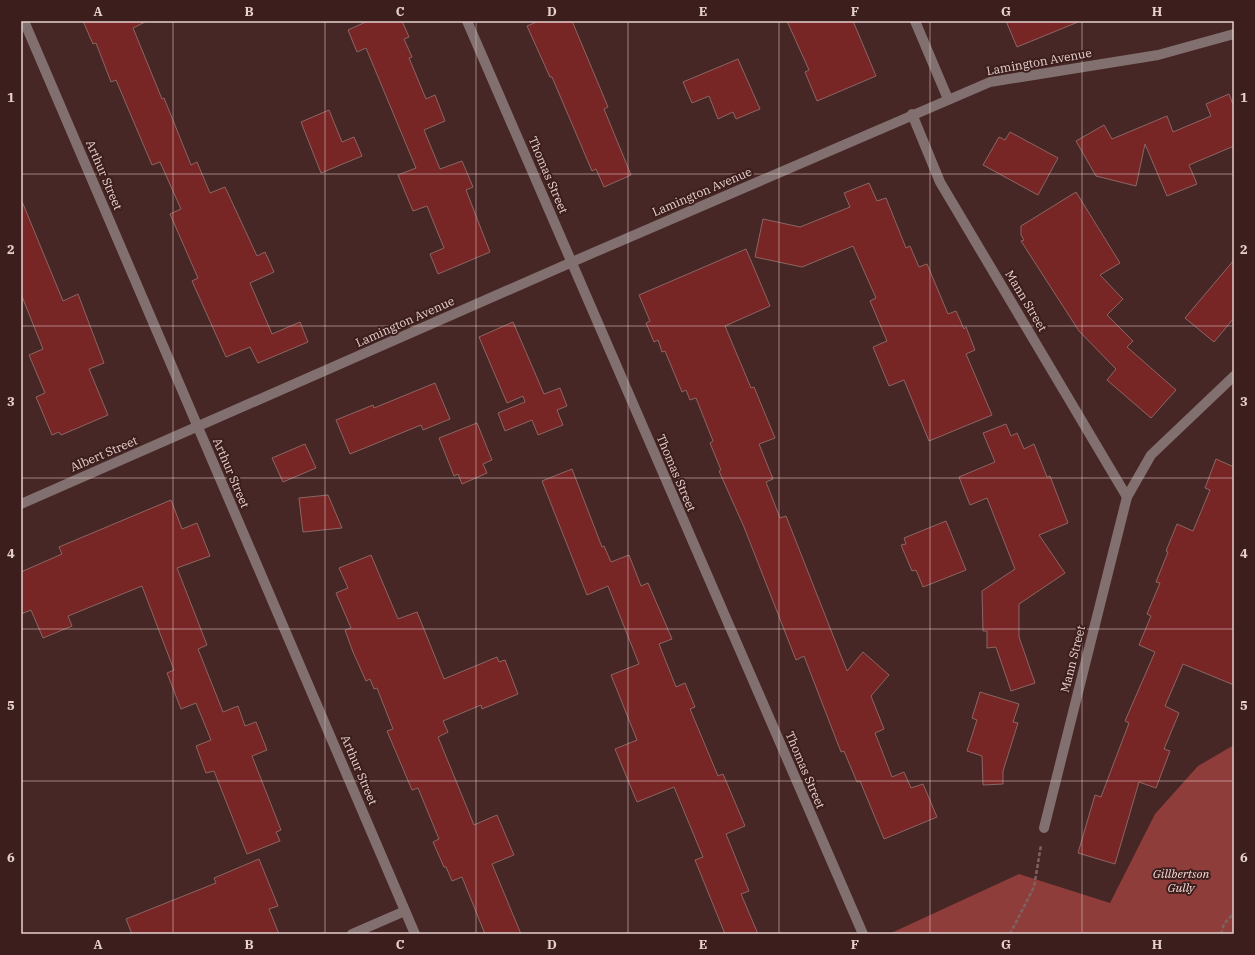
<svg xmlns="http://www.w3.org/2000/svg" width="1255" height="955" font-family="'IBM Plex Serif',serif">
<rect width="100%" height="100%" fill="#472725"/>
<path fill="#8e3d3a" d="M 1234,745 L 1234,934 L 889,934 L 1019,874 L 1110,903 L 1155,814 L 1198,766 Z"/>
<g fill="#782525" stroke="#8a6663">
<path d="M 83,21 L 147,21 L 133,28 L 162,99 L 164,98 L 191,165 L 197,162 L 210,193 L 225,187 L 257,256 L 265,252 L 274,272 L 250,283 L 272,334 L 300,322 L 308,342 L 258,363 L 250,347 L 226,357 L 192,281 L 198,278 L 170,214 L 181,209 L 160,162 L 152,165 L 116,80 L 111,82 L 96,43 L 93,44 Z"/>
<path d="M 368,21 L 402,21 L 409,37 L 404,39 L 412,57 L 409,58 L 426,99 L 435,95 L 445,121 L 424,130 L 440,169 L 462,161 L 473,187 L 466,190 L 490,252 L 438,274 L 430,254 L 444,248 L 427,206 L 413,211 L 398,175 L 416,168 L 366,48 L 357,52 L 348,30 Z"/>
<path d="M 539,21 L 572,21 L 608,107 L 604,109 L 631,175 L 604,187 L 596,169 L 592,171 L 552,77 L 550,77 L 527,26 Z"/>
<path d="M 787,21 L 853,21 L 876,76 L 817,101 L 805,72 L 809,70 Z"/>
<path d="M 1006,21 L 1078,21 L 1078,22 L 1017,47 Z"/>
<path d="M 738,59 L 760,109 L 736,119 L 733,112 L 718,119 L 709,96 L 692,103 L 683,82 Z"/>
<path d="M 1229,94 L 1234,107 L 1234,146 L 1189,165 L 1197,184 L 1167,196 L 1145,144 L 1136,186 L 1096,176 L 1076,141 L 1104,125 L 1112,139 L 1167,116 L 1173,132 L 1211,116 L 1206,104 Z"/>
<path d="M 329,110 L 342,142 L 354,137 L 362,156 L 321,173 L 301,122 Z"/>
<path d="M 1010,132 L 1058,158 L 1038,195 L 983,165 L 999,137 L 1005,140 Z"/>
<path d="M 869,183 L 877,201 L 886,198 L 906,248 L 910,246 L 919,267 L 927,264 L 948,314 L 956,311 L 964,329 L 966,327 L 975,350 L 966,354 L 992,415 L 929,441 L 904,380 L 889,386 L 873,347 L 887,341 L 870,301 L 876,298 L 853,246 L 802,267 L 755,257 L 763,219 L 800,227 L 850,207 L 844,193 Z"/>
<path d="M 1076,192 L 1120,263 L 1100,275 L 1123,299 L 1107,315 L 1133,341 L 1127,347 L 1176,390 L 1151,418 L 1107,380 L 1116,369 L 1079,331 L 1021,241 L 1024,240 L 1021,235 L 1021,226 Z"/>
<path d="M 21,199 L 63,301 L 78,294 L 104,363 L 89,369 L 108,415 L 61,435 L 59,432 L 52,435 L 36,397 L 45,393 L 29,355 L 43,349 L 21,294 Z"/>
<path d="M 746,249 L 770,306 L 725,326 L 751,388 L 754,387 L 775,438 L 759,444 L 773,479 L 766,482 L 780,518 L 786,516 L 847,671 L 863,652 L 889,675 L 871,696 L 884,729 L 875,733 L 892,777 L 904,772 L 911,788 L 923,784 L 937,817 L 884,839 L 860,781 L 857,782 L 844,751 L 841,752 L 804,656 L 796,660 L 744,527 L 719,471 L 721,470 L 710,443 L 713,441 L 696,398 L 690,400 L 686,390 L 682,392 L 665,351 L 662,352 L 658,340 L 654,342 L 646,323 L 650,321 L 639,295 Z"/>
<path d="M 1234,260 L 1234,318 L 1214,342 L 1185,318 Z"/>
<path d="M 513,322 L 544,394 L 560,388 L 567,406 L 557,410 L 563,425 L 538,435 L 532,420 L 505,431 L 498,413 L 525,402 L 523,396 L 507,403 L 479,337 Z"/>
<path d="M 435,383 L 450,419 L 423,430 L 421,425 L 350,454 L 336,420 L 373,405 L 374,408 Z"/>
<path d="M 477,423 L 492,460 L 483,464 L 487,473 L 462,484 L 458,474 L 454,476 L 439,438 Z"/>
<path d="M 1006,424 L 1011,436 L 1017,433 L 1024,449 L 1034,444 L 1047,477 L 1050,476 L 1068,523 L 1039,535 L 1065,573 L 1019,604 L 1019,637 L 1035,683 L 1011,691 L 996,647 L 987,648 L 987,631 L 983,631 L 982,591 L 1015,569 L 987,498 L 970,505 L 959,477 L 995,462 L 983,433 Z"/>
<path d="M 305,444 L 316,468 L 283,482 L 272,458 Z"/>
<path d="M 1216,459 L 1234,467 L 1234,685 L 1183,664 L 1165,706 L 1179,713 L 1164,749 L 1170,751 L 1156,788 L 1139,782 L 1115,864 L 1078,853 L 1095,795 L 1101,797 L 1129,723 L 1125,721 L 1155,652 L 1139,645 L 1151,616 L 1147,614 L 1160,583 L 1156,582 L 1168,552 L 1166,551 L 1177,524 L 1193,531 L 1210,490 L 1205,488 Z"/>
<path d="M 572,469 L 602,547 L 604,546 L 611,562 L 629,555 L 641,586 L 648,583 L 672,639 L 659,644 L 676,687 L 685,683 L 695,707 L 690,709 L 718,776 L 723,774 L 745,826 L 726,834 L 749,891 L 741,894 L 758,934 L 725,934 L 695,860 L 703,857 L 674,787 L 637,802 L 615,749 L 637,740 L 611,675 L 639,664 L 608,586 L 587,595 L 542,481 Z"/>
<path d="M 328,495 L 342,528 L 303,532 L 299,498 Z"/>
<path d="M 171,500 L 182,529 L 197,523 L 210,556 L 177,568 L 207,645 L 198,649 L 223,712 L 238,706 L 245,726 L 256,722 L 267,750 L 252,756 L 281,830 L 276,832 L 280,841 L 247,854 L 214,771 L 206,773 L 196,746 L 211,740 L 196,703 L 181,709 L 167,673 L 174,670 L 142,586 L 68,616 L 72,626 L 43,638 L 31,610 L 21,614 L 21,572 L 62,554 L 59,547 Z"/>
<path d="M 946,521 L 966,570 L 923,587 L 916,570 L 912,571 L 901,545 L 906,544 L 904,538 Z"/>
<path d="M 371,555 L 398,619 L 417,612 L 444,679 L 497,657 L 499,662 L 505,660 L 518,694 L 482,709 L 481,705 L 443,721 L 448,732 L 438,737 L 474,825 L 497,815 L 514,855 L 492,864 L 521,934 L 485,934 L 462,877 L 452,881 L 446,867 L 444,867 L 433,842 L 439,839 L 418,788 L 412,790 L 387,731 L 393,729 L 377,688 L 374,689 L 370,679 L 366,681 L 353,652 L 345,630 L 351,628 L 336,593 L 348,588 L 339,568 Z"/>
<path d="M 980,692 L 1019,704 L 1013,722 L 1018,723 L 1003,771 L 1003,784 L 983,785 L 982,756 L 967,751 L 977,720 L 972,718 Z"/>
<path d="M 259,859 L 278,906 L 269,909 L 279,934 L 132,934 L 126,919 L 216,883 L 214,878 Z"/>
</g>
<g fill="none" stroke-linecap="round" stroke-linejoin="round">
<g stroke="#7e6260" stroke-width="2.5" stroke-dasharray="4 2" stroke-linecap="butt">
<path d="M 1010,934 L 1034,887 L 1041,845"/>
<path d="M 1221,934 L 1224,924 L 1234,913"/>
</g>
<g stroke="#81706f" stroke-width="10">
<path d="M 24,21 L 415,934"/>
<path d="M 467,21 L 863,934"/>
<path d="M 915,21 L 948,99"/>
<path d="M 912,114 L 940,182 L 1127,497 L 1151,455 L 1234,376"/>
<path d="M 21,504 L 595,252 L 990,82 L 1158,55 L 1234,34"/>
<path d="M 1044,828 L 1127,497"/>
<path d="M 352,934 L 405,911"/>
</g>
</g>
<path fill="none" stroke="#e6d1cf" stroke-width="1" stroke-opacity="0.55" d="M 173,21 L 173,934M 325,21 L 325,934M 476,21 L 476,934M 628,21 L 628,934M 779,21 L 779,934M 930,21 L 930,934M 1082,21 L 1082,934M 21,174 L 1234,174M 21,326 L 1234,326M 21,478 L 1234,478M 21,629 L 1234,629M 21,781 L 1234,781"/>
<g text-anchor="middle" stroke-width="4" stroke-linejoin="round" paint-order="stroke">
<g font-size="12" fill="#e6d1cf" stroke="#3c1e1c">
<text transform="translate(1039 62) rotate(-10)" y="4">Lamington Avenue</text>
<text transform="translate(104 175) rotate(67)" y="4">Arthur Street</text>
<text transform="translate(548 175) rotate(67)" y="4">Thomas Street</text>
<text transform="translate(702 192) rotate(-23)" y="4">Lamington Avenue</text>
<text transform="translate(1026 301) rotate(59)" y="4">Mann Street</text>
<text transform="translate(405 322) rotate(-24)" y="4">Lamington Avenue</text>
<text transform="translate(104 454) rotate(-23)" y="4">Albert Street</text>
<text transform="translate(231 473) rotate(67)" y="4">Arthur Street</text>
<text transform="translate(676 473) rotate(67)" y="4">Thomas Street</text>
<text transform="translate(1073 659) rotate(-76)" y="4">Mann Street</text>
<text transform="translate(359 770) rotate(67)" y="4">Arthur Street</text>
<text transform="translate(805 770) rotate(67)" y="4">Thomas Street</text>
</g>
<g font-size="12" font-style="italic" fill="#f5dbd9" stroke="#3c1e1c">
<text x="1181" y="878">Gillbertson<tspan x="1181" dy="14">Gully</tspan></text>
</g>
</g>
<rect width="1255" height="955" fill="none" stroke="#3c1e1c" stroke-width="44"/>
<rect x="22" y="22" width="1211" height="911" fill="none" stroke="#e6d1cf" stroke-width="1.5"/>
<g font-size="13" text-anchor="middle" font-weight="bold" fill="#e6d1cf">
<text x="98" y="16">A</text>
<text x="249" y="16">B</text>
<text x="400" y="16">C</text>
<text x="552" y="16">D</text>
<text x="703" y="16">E</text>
<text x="855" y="16">F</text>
<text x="1006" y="16">G</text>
<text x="1157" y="16">H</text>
<text x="11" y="102">1</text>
<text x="1244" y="102">1</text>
<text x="11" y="254">2</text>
<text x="1244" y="254">2</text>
<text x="11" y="406">3</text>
<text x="1244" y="406">3</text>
<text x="11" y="558">4</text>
<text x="1244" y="558">4</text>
<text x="11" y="710">5</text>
<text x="1244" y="710">5</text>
<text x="11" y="862">6</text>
<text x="1244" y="862">6</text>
<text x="98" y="949">A</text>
<text x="249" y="949">B</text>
<text x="400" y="949">C</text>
<text x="552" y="949">D</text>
<text x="703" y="949">E</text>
<text x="855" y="949">F</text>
<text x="1006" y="949">G</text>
<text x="1157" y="949">H</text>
</g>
</svg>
